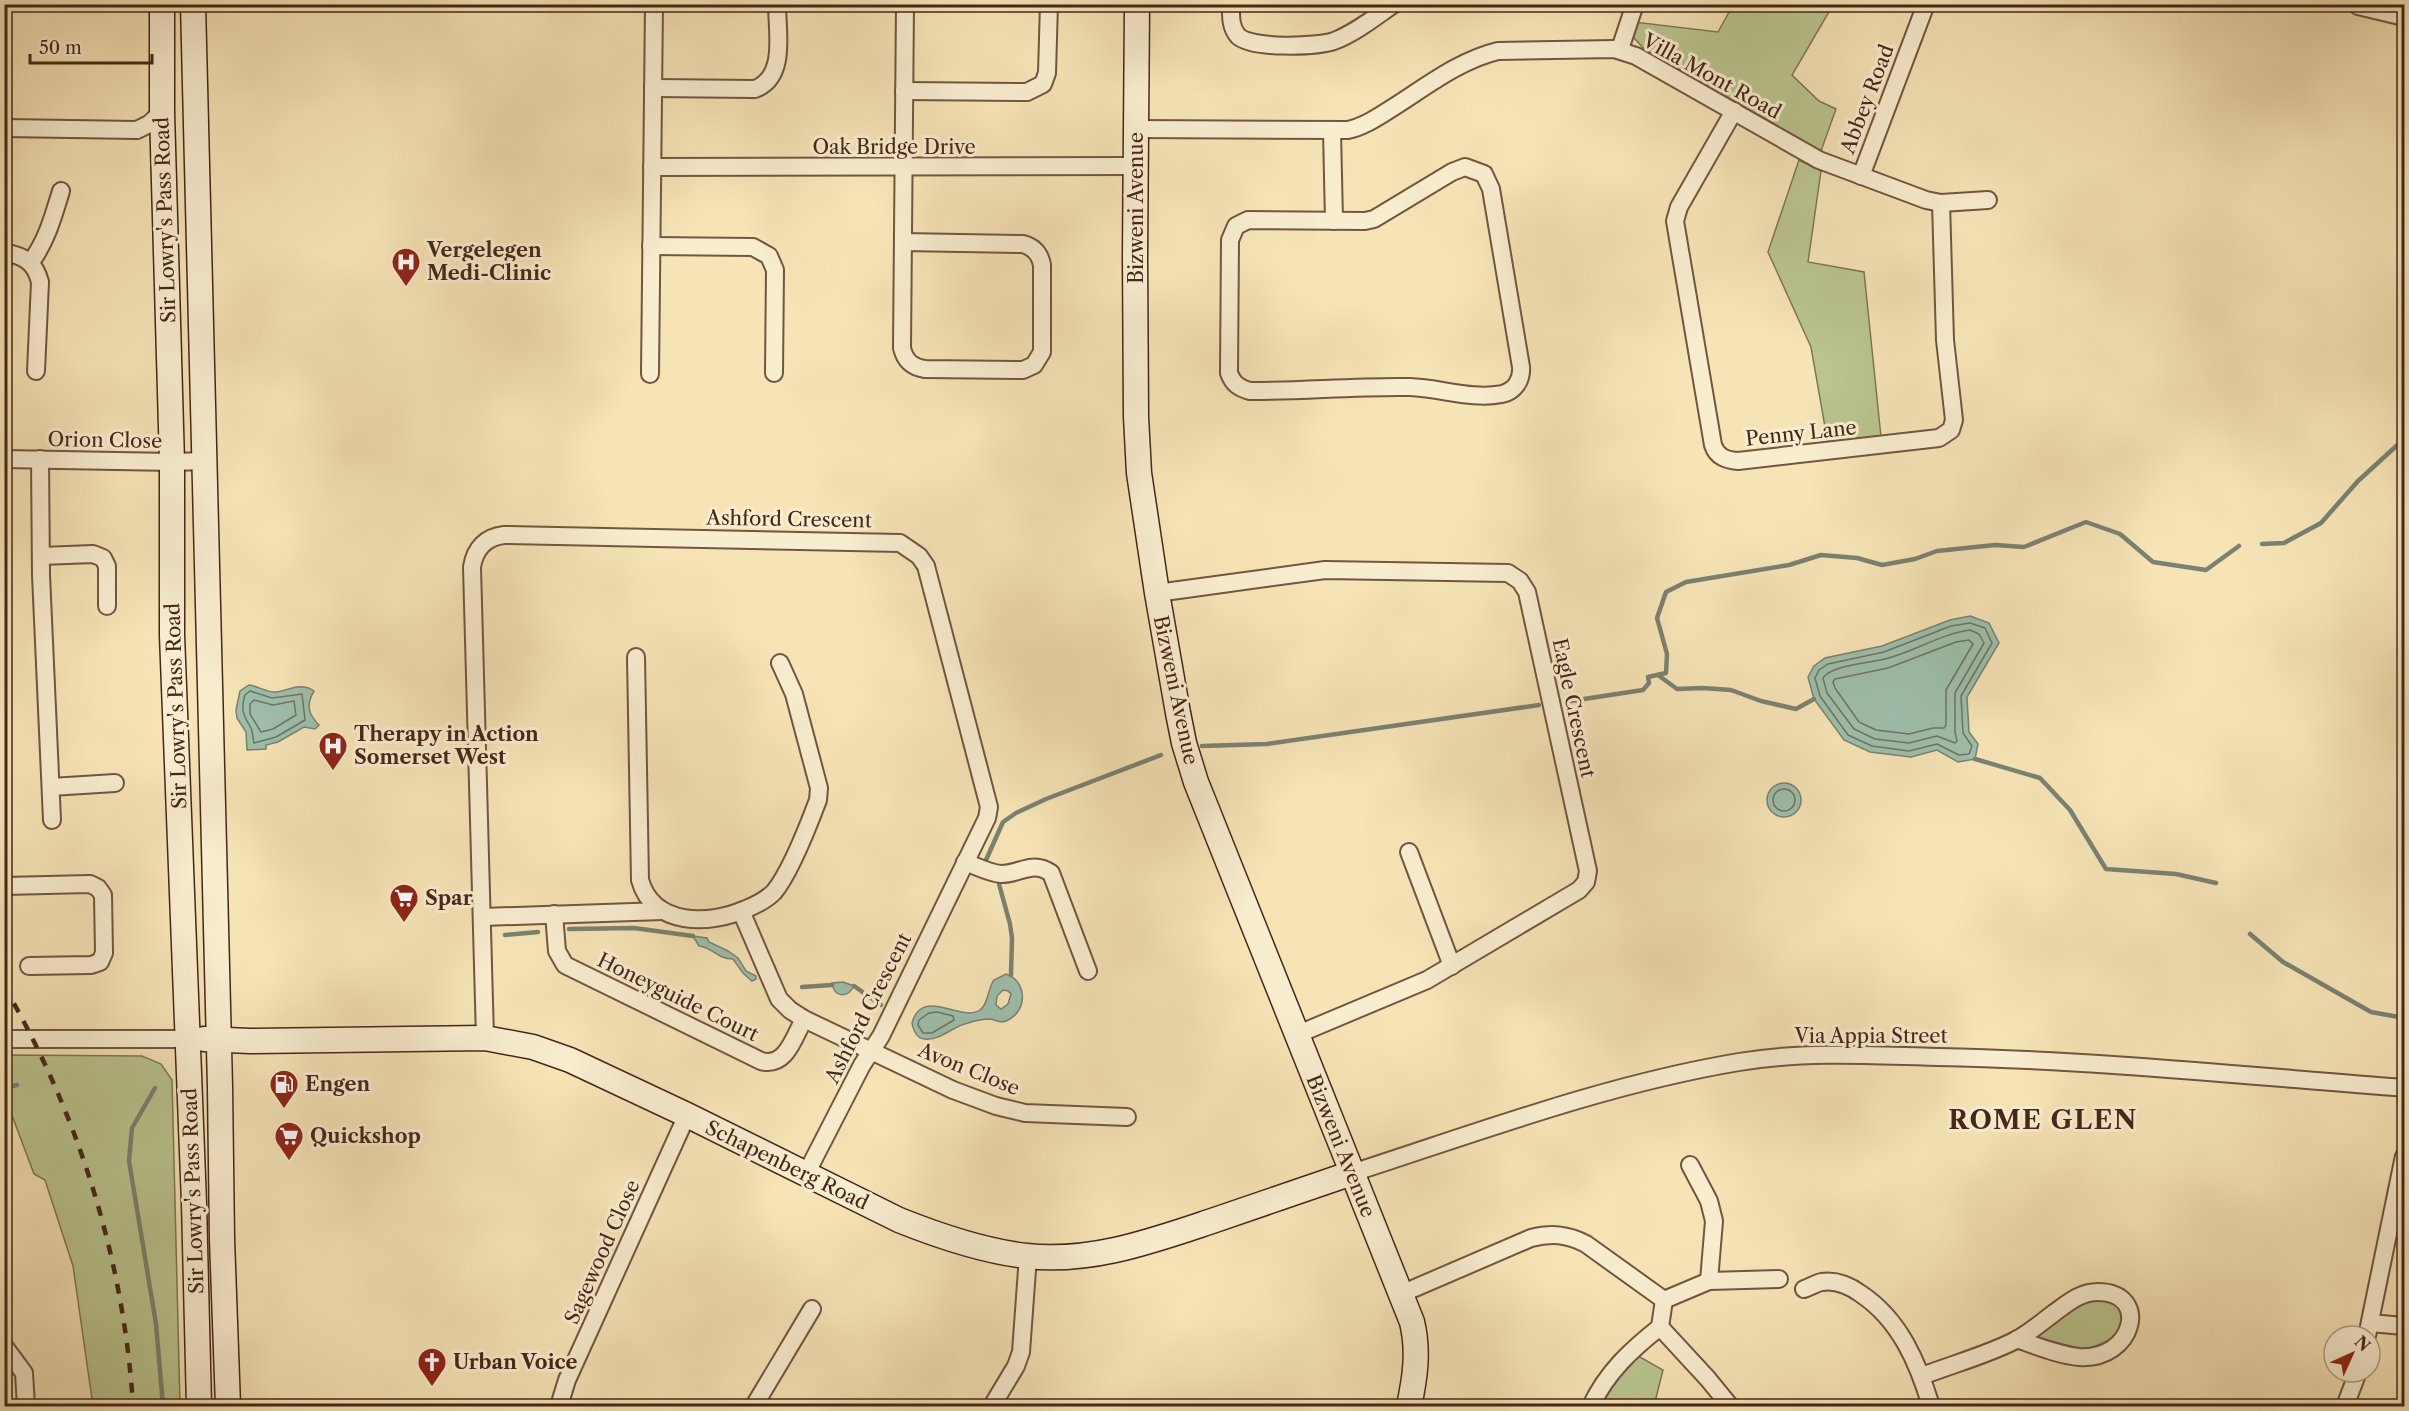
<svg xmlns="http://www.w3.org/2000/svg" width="2409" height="1411" font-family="'Libre Caslon Text',serif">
<rect width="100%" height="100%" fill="#f6e4b7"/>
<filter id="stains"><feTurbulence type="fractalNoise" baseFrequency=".00333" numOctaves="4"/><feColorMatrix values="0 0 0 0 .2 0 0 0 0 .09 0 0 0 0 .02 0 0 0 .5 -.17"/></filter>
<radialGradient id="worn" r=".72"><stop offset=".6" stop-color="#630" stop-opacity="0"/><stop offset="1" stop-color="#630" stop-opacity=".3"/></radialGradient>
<g fill="#bac590" stroke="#807654" stroke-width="1.5">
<path d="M 1733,5 L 1833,5 L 1792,75 L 1819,101 L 1836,109 L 1821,151 L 1645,50 L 1634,38 L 1634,22 L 1718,32 Z"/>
<path d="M 1799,160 L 1821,171 L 1808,262 L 1864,272 L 1881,437 L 1828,444 L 1811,347 L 1768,252 Z"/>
<path d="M 5,1055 L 142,1056 L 161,1064 L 172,1080 L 180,1406 L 93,1406 L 73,1266 L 45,1180 L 34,1174 L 10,1110 Z"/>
<path d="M 2095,1299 L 2115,1302 L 2125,1316 L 2115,1338 L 2086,1350 L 2039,1338 L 2039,1334 L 2082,1302 Z"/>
<path d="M 1631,1356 L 1640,1357 L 1663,1370 L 1654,1406 L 1595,1406 Z"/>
</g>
<g fill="#9dbfac" stroke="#7a8271" stroke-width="1.5" fill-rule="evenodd">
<path d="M 1970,616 L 1989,623 L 1999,643 L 1967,697 L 1969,732 L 1978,744 L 1975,759 L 1958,762 L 1937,750 L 1911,757 L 1870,752 L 1844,740 L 1814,699 L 1808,677 L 1814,666 L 1825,658 L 1882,646 L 1950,620 Z"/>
<path d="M 249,685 C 258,686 267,693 277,692 C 289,690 301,682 314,691 C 306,704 308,714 319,725 L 315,729 L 304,727 L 278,742 L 266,745 L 266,749 L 247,750 L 246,732 L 237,718 L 236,710 L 240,691 Z"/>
<circle cx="1784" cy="800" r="17"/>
<path d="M 693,936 L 707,938 L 709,942 L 728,951 L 738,958 L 746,971 L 756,976 L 756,979 L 752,981 L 743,973 L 733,959 C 717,959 714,948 699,946 Z"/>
<path d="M 1006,974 C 1027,981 1028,1010 1008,1020 C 1001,1024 997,1020 990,1019 C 983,1019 974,1021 968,1023 C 953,1026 940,1041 925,1039 C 917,1039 913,1030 912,1023 C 922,986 962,1023 980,1010 C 988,1005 988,988 994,980 ZM 1003,990 L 1008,991 L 1011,994 L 1008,1004 L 1001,1009 L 996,1005 L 997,996 Z"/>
<path d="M 843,982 L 854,986 C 847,999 834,997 832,983 Z"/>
</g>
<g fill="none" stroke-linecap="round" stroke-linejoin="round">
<g stroke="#717362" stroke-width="1.5">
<path d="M 1970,623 L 1985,628 L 1992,643 L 1961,696 L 1963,733 L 1972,746 L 1969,754 L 1959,755 L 1937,744 L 1909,751 L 1872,746 L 1848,735 L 1820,696 L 1815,678 L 1819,670 L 1828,664 L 1884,652 L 1951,626 Z"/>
<path d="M 1970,630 L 1979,634 L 1984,643 L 1955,693 L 1955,732 L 1957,741 L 1955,743 L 1937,736 L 1909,743 L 1875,739 L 1854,729 L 1827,693 L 1823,678 C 1831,665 1869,663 1885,659 C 1914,652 1940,634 1970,630 Z"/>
<path d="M 1969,640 L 1973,644 L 1946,690 L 1946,725 L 1944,728 L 1933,728 L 1909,734 L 1876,730 L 1859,722 L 1835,688 L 1833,682 L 1835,679 L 1888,668 L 1956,642 Z"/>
<path d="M 250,691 L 272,698 L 302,694 L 305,720 L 276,737 L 254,743 C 253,739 253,733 251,728 C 244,716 240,710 245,695 Z"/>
<path d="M 254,700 L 273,705 L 294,701 L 296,715 L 273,729 L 261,732 L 250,714 L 250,704 Z"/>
<circle cx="1784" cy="800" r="11"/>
<path d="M 937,1012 L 953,1016 L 954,1020 L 932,1033 L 923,1033 L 918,1025 L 919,1020 L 929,1013 Z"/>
</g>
<g stroke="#7a8271" stroke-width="4.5">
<path d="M 2262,544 L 2284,543 L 2321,523 L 2358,481 L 2404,439"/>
<path d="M 1658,675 L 1677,689 L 1702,688 L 1731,690 L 1761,701 L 1796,709 L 1814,699"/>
<path d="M 1571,701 L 1643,690 L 1649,683 L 1648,677 L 1666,673 L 1667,654 L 1657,618 L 1666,592 L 1686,582 L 1789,565 L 1821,555 L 1857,558 L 1882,565 L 1915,559 L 1937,551 L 1995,545 L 2024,547 L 2086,522 L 2120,534 L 2153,562 L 2206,570 L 2239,546"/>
<path d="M 1202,746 L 1267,744 L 1539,705"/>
<path d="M 1975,759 L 2040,778 L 2070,810 L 2106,869 L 2176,874 L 2216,883"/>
<path d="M 986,860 L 1003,822 L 1016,813 L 1046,799 L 1161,755"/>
<path d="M 999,884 L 1010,924 L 1012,938 L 1011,975"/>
<path d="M 569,929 L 634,928 L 693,936"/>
<path d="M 2250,934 L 2283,962 L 2371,1012 L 2404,1018"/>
<path d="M 505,935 L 538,932"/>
<path d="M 854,986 L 881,1005"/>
<path d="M 802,987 L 832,985"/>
<path d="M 4,1088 L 17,1085"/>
<path d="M 155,1088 L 132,1128 L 129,1161 L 156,1324 L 163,1406"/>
</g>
<g stroke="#715640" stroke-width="20">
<g id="street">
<path d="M 1231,4 C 1231,15 1230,27 1238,36 C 1251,49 1316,47 1334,41 C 1355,33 1375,17 1394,4"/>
<path d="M 2358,6 L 2404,17"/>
<path d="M 1620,49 L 1635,4"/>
<path d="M 653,88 L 755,89 C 787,77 777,32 777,4"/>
<path d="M 904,91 L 1027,92 L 1043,84 L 1047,73 L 1049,4"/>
<path d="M 1734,111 L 1679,207 L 1675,221 L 1713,445 C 1717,457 1726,460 1738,461 L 1939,438 L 1951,430 L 1954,420 L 1945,340 L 1941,203"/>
<path d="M 4,128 L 137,130 L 149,124 L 162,112"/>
<path d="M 1136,129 L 1348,130 C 1363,127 1376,118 1389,110 C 1423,89 1459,60 1498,51 L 1614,49 L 1636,56 L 1819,160 L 1926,200 L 1941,203 L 1988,200"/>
<path d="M 1332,131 L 1334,221"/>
<path d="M 652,167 L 1135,166"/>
<path d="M 1465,167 L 1484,174 L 1491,189 L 1521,367 C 1522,380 1515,391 1502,394 C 1473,400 1440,388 1410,387 C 1357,386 1304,391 1250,391 C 1239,388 1233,384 1229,373 L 1230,240 L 1236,226 L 1248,220 L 1365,221 L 1374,219 L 1452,172 Z"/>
<path d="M 1861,176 L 1926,4"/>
<path d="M 903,242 L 1023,244 C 1034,247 1040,254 1042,265 L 1042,352 L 1034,365 L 1023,370 L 925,369 C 912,367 905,361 902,348 C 903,234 903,119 905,4"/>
<path d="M 651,246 L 753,247 L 769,256 L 775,270 L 774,373"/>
<path d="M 4,252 C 24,256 35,262 40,282 L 36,371"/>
<path d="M 31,262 C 47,240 53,217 61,191"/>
<path d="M 650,374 L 654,4"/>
<path d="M 4,459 L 172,462 L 205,461"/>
<path d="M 40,459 L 41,575 L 52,820"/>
<path d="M 41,556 L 93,554 L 103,558 L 107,566 L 107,606"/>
<path d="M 1157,593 L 1325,570 L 1508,573 L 1520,581 L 1527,592 L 1588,871 L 1586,882 L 1579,890 L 1427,980 L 1296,1035"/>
<path d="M 636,657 L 640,880 C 653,927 710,925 746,909 C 756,905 766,900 774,892 C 789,874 809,824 818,800 L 819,788 L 794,694 L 780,663"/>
<path d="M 51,787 L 115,783"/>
<path d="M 1409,852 L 1452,966"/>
<path d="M 965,862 C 976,866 989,873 1001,874 C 1021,874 1032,860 1051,873 L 1088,971"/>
<path d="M 4,886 L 90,884 L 98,888 L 103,895 L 104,953 L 100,962 L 91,965 L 29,966"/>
<path d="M 741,911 L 779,999 L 790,1010 L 804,1019 L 953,1090 L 996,1106 L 1025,1113 L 1127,1117"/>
<path d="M 554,914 L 557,951 L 565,965 L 761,1061 C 786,1068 794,1037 804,1019"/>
<path d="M 482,917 L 663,911"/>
<path d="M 485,1038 L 472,567 C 475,548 486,537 504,535 L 900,543 L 919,556 L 926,566 L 989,807 L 987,818 L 881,1036 L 862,1065 L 806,1174"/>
<path d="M 4,1039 L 188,1039"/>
<path d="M 1690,1165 L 1709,1201 L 1714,1221 L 1709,1281"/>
<path d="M 1352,1173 C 1479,1132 1607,1084 1739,1062 C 1804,1051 1873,1055 1938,1057 C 2094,1060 2249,1076 2404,1088"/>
<path d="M 1804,1289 C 1810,1287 1816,1283 1822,1282 C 1836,1280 1850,1286 1861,1294 C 1900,1320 1918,1363 1931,1406"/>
<path d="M 1401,1294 L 1531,1238 C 1551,1233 1567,1234 1586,1244 L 1664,1300"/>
<path d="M 2370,1323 L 2404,1326"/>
<path d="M 1660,1327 L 1664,1300 L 1709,1281 L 1779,1279"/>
<path d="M 1660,1327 L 1708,1379 L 1730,1406"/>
<path d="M 2367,1336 L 2404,1156"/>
<path d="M 4,1346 L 24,1373 L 26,1406"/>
<path d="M 1922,1376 C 1953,1364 1987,1355 2016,1340 C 2029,1333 2042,1322 2054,1313 C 2068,1303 2080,1292 2098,1292 C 2151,1292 2134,1361 2079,1357 C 2058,1355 2037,1346 2017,1339"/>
<path d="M 559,1406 L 567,1380 L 687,1115"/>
<path d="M 754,1406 L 812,1309"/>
<path d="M 992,1406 L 1016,1366 L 1021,1352 L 1028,1256"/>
<path d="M 1591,1406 C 1607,1372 1631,1350 1660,1327"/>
<path d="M 2345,1406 L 2358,1372"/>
</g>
</g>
<g stroke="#452719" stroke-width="27">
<g id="secondary">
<path d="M 162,4 L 162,112 L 172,462 L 172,635 L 194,1203 L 199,1406"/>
<path d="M 193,4 L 220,1087 L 222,1239 L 228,1406"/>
<path d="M 1137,4 L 1135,256 L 1136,417 L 1139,473 L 1157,593 L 1178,713 L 1184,743 L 1196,782 L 1412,1322 C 1419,1351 1415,1378 1409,1406"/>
<path d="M 204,1039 L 250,1041 L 485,1038 L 533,1047 L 570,1060 L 687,1115 L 899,1220 C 939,1236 983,1251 1026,1256 C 1090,1263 1149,1242 1209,1222 C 1257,1206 1304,1189 1352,1173"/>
</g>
</g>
<use href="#street" stroke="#f9edd0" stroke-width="16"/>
<use href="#secondary" stroke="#f9edd0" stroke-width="24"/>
<path stroke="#452719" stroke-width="4.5" stroke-dasharray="10 10" stroke-linecap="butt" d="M 4,986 C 78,1113 124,1259 133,1406"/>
</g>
<defs>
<g id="hospital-pin" transform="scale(1.5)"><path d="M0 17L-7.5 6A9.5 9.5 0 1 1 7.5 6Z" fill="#8f2418" stroke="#f9edd0"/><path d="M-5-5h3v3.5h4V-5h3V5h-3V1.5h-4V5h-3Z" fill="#fff"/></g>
<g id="supermarket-pin" transform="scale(1.5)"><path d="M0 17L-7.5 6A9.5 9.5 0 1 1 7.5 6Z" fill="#8f2418" stroke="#f9edd0"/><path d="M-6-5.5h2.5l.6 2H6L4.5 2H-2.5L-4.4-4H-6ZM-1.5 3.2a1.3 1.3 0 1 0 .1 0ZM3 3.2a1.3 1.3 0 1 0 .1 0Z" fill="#fff"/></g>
<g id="fuel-pin" transform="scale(1.5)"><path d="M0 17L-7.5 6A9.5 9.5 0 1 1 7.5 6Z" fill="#8f2418" stroke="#f9edd0"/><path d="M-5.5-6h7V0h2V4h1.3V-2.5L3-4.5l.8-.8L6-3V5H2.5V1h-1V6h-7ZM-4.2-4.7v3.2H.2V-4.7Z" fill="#fff"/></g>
<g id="church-pin" transform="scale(1.5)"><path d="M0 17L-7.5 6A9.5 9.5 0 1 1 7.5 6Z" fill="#8f2418" stroke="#f9edd0"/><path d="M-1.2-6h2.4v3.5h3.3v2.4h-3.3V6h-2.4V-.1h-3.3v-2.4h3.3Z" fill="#fff"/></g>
</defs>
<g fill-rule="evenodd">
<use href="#hospital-pin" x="406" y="262"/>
<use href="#hospital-pin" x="333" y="746"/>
<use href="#supermarket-pin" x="404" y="898"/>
<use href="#fuel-pin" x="284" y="1084"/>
<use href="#supermarket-pin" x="289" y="1136"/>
<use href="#church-pin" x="432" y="1362"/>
</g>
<g text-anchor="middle" stroke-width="6" stroke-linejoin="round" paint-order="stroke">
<g font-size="20" fill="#452719" stroke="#f9edd0">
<text transform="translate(1712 76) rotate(29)" y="7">Villa Mont Road</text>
<text transform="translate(1867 99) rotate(-69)" y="7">Abbey Road</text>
<text x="894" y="154">Oak Bridge Drive</text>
<text transform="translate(1136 208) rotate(-90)" y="7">Bizweni Avenue</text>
<text transform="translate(165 220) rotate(-92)" y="7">Sir Lowry's Pass Road</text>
<text transform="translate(1801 433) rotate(-6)" y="7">Penny Lane</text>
<text transform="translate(105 440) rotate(1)" y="7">Orion Close</text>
<text transform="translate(789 519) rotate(1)" y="7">Ashford Crescent</text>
<text transform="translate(1176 690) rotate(78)" y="7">Bizweni Avenue</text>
<text transform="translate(176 706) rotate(-92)" y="7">Sir Lowry's Pass Road</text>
<text transform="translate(1574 708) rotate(78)" y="7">Eagle Crescent</text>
<text transform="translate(678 997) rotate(26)" y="7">Honeyguide Court</text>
<text transform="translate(868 1008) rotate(-63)" y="7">Ashford Crescent</text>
<text x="1871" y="1043">Via Appia Street</text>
<text transform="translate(969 1069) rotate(22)" y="7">Avon Close</text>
<text transform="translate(1341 1146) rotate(68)" y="7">Bizweni Avenue</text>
<text transform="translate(787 1165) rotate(26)" y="7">Schapenberg Road</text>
<text transform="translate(193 1191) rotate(-92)" y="7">Sir Lowry's Pass Road</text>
<text transform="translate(602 1252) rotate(-66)" y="7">Sagewood Close</text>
</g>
<g font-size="20" font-weight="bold" fill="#452719" stroke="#f9edd0" text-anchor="start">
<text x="427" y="257">Vergelegen<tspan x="427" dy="23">Medi-Clinic</tspan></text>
<text x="354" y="741">Therapy in Action<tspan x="354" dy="23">Somerset West</tspan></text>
<text x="425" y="905">Spar</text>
<text x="305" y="1091">Engen</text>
<text x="310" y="1143">Quickshop</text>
<text x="453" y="1369">Urban Voice</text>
</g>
<g font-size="26" font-weight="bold" letter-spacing="1.5" fill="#452719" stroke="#f9edd0">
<text x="2043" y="1129">ROME GLEN</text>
</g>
</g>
<rect width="2409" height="1411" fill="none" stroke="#f6e4b7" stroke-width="24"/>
<rect x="6" y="6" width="2397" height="1399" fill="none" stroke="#452719" stroke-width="3"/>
<rect x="12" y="12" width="2385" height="1387" fill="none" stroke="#452719" stroke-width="1.5"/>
<g transform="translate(2352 1354) rotate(45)"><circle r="28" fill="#f9edd0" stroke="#b19e87" stroke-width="1.5"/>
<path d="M0-4.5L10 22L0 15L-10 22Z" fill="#8f2418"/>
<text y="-9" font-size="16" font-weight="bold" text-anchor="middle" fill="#452719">N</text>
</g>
<path d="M30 54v9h122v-9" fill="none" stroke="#452719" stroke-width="3"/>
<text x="39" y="54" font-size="18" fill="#452719" stroke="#f9edd0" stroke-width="4.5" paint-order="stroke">50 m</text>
<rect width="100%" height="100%" filter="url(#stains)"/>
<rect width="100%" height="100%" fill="url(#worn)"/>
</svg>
